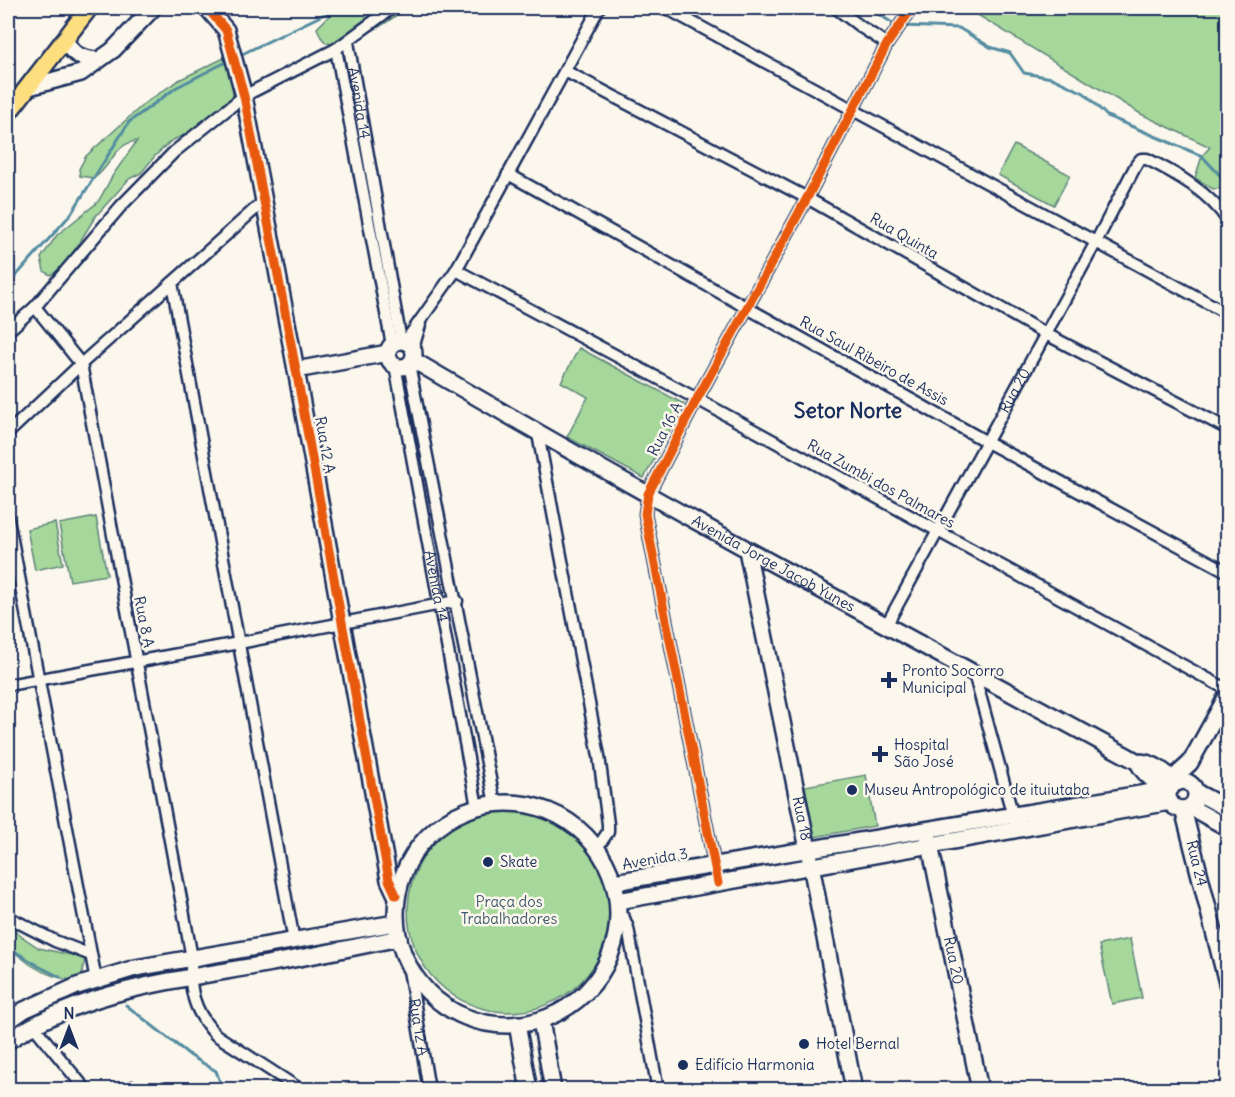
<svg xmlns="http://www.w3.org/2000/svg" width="1235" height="1097" font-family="Delius,sans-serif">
<rect width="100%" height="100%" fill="#fbf7ec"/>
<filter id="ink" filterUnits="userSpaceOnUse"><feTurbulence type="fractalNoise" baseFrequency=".0167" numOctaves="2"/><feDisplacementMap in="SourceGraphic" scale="12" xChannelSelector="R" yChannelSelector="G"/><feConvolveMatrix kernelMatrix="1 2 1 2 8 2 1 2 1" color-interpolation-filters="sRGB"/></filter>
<g filter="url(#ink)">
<g fill="#a5d89a" stroke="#60847c" stroke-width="1.5">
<path d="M 343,8 L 405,8 C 387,25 352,45 326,43 L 321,37 L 317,28 L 330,15 Z"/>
<path d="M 966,8 L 1227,8 L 1227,188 L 1213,189 L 1195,178 L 1202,156 L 1210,147 L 1141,114 Z"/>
<path d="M 226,57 L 232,69 L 233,100 L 208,124 L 171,141 L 155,156 L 141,173 L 129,179 L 95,217 L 64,268 L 50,275 L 44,271 L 41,258 L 57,235 L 98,202 L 113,175 L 137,141 C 114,143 111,168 94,178 L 80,176 L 79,169 L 86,156 L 145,103 L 179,80 Z"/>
<path d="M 1014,145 L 1070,175 L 1054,205 L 998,175 Z"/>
<path d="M 579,348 L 684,404 L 644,478 L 567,437 L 588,397 L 561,382 Z"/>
<path d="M 96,517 L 107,575 L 70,581 L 59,524 Z"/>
<path d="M 55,523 L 63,564 L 35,570 L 27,529 Z"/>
<path d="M 866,775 L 875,826 L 814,837 L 805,786 Z"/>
<circle cx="509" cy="911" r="101"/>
<path d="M 8,927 L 39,948 L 85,958 L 82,975 L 76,981 C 59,978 46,975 31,965 C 23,959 17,953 8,949 Z"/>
<path d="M 1130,939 L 1142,998 L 1112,1004 L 1099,945 Z"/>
</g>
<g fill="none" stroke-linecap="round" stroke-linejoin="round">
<g stroke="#528ba1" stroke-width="3">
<path d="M 868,8 L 896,25"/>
<path d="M 902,26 L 959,28 L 990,47 L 1010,53 L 1024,73 L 1052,78 L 1084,93 L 1107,116 L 1202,156 L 1228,184"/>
<path d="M 238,56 L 337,8"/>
<path d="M 8,285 L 71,214 L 129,122 L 177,87 L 230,60"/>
<path d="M 8,947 L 38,966 L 60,977"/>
<path d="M 126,1005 L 191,1056 L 216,1071 L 223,1090"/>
</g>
<g stroke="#1b2f5e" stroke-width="15">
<g id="street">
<path d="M 666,8 L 1228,314"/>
<path d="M 836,8 L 861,27 L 887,44"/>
<path id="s1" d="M 348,42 L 401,341"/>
<path d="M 336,49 L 392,345"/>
<path d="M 565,71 L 807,198 L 1046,334 L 1228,429"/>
<path d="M 508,174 L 987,442 L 1228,572"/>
<path d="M 456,270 L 697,399 L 1228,690"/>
<path d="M 172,283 L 294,941"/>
<path d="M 35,307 L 81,364 L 192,958 C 188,989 194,1012 216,1035 L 301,1090"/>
<path d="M 8,331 L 35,307 L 121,206 L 174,152 L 244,96 L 336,49 L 392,8"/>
<path d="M 405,342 L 456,270 L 599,8"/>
<path d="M 413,348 L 420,325"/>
<path d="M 409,364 L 495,804"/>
<path id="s2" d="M 395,365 L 477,807"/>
<path d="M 8,433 L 81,364 L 263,202"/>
<path d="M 538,434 L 599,756 L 608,824 L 608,832 L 597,848"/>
<path d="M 8,519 L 96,980"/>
<path id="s3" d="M 887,624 L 1096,242 L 1136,165 L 1141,159 L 1147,159 C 1177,174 1209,192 1228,221"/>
<path d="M 974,673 L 1014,820"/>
<path d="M 8,685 L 239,643 L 457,601"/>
<path d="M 718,883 L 645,514 L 648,494 L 697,399 L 807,198 L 887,44 L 912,8"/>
<path d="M 618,915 L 624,918 L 628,928 L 658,1090"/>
<path d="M 8,917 L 55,941 L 91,955"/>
<path id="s4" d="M 408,964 L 429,1090"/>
<path d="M 32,1024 L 86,1090"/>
<path d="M 130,1090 L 133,1087"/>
</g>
</g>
<g stroke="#1b2f5e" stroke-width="20">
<g id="secondary">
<path d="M 207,8 L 226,30 L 244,96 L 296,370 L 389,880 L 396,895"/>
<path d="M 66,39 C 70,55 83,59 98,60"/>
<path d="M 29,87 L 81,73 L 113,50 L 153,8"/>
<circle cx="401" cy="354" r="13"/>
<path id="s5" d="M 413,360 C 651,500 895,630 1138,762 C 1154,762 1166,773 1177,783"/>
<path d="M 296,370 L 388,353"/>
<path id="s6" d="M 747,550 L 808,849 L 854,1090"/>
<path d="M 1138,762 C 1144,775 1157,785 1171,788"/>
<circle cx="1182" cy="795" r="14"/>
<path d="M 1179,782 L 1179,773 L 1190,763 L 1228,694"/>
<path d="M 1196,792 L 1228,809"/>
<circle cx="507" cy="914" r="111"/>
<path d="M 1190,807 L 1228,828"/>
<path id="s7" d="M 1183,809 L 1228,987"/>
<path id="s8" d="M 928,835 L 980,1090"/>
<path d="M 614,882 L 1170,789"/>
<path d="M 618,901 L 1170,802"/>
<path d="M 541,1020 L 553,1090"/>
<path d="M 8,1021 L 24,1010 L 77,986 L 135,968 L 395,923"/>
<path d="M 517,1024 L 529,1090"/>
<path d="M 8,1041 C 82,991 169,981 255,966 C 303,958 351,948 399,938"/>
</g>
</g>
<g stroke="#1b2f5e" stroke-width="21">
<path id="primary" d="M 8,113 L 89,8"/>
</g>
<use href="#street" stroke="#fbf7ec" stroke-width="10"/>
<use href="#secondary" stroke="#fbf7ec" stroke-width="15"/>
<use href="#primary" stroke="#fedf80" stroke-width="16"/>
<g stroke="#fbf7ec" stroke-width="13">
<g id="cycleway">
<path d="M 207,8 L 226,30 L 244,96 L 296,370 L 389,880 L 396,895"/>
<path d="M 718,883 L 645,514 L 648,494 L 697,399 L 807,198 L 887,44 L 912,8"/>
</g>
</g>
<use href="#cycleway" stroke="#e8590c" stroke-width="9"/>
</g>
</g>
<g fill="#1b2f5e" stroke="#fbf7ec" stroke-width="2">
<path d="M886 671h6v6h6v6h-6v6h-6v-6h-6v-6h6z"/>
<path d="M877 745h6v6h6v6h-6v6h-6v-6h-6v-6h6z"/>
<circle cx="852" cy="790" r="6"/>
<circle cx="488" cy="862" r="6"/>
<circle cx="804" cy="1044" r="6"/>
<circle cx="683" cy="1065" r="6"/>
</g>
<g text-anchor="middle" stroke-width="5" stroke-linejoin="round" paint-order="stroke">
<g font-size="15" fill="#1b2f5e" stroke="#fbf7ec">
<text dy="5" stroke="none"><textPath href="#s1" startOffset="62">Avenida 14</textPath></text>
<text transform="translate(904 236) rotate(30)" y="5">Rua Quinta</text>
<text transform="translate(874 361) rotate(29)" y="5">Rua Saul Ribeiro de Assis</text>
<text dy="5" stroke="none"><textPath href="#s3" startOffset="266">Rua 20</textPath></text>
<text transform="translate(665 429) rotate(-63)" y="5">Rua 16 A</text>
<text transform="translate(325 445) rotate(80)" y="5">Rua 12 A</text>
<text transform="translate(881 484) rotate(29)" y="5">Rua Zumbi dos Palmares</text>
<text dy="5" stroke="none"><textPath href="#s5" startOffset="414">Avenida Jorge Jacob Yunes</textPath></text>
<text dy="5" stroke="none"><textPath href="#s2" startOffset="225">Avenida 14</textPath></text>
<text transform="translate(144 622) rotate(79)" y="5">Rua 8 A</text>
<text dy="5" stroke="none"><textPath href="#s6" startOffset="274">Rua 18</textPath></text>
<text transform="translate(655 859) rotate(-10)" y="5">Avenida 3</text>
<text dy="5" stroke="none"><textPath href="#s7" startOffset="56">Rua 24</textPath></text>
<text dy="5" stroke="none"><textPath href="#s8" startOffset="128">Rua 20</textPath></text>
<text dy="5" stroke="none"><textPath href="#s4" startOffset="64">Rua 12 A</textPath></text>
</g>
<g font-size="15" fill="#1b2f5e" stroke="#fbf7ec" text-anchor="start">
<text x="902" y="676">Pronto Socorro<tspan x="902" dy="17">Municipal</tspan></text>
<text x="894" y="750">Hospital<tspan x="894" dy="17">São José</tspan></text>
<text x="864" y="795">Museu Antropológico de ituiutaba</text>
<text x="500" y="867">Skate</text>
<text x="816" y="1049">Hotel Bernal</text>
<text x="695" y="1070">Edifício Harmonia</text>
</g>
<g font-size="15" fill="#3e596d" stroke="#fbf7ec">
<text x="509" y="907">Praça dos<tspan x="509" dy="17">Trabalhadores</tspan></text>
</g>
<g font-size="21" font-weight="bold" fill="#1b2f5e" stroke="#fbf7ec">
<text x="848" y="418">Setor Norte</text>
</g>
</g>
<rect width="1235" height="1097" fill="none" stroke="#fbf7ec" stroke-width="30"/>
<rect x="15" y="15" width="1205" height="1067" fill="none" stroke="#1b2f5e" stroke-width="2" filter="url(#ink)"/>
<g transform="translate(69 1028)" stroke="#fbf7ec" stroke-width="4.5" paint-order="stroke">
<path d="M0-4.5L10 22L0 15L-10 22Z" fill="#1b2f5e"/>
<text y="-9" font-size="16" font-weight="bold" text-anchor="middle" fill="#1b2f5e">N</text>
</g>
</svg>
